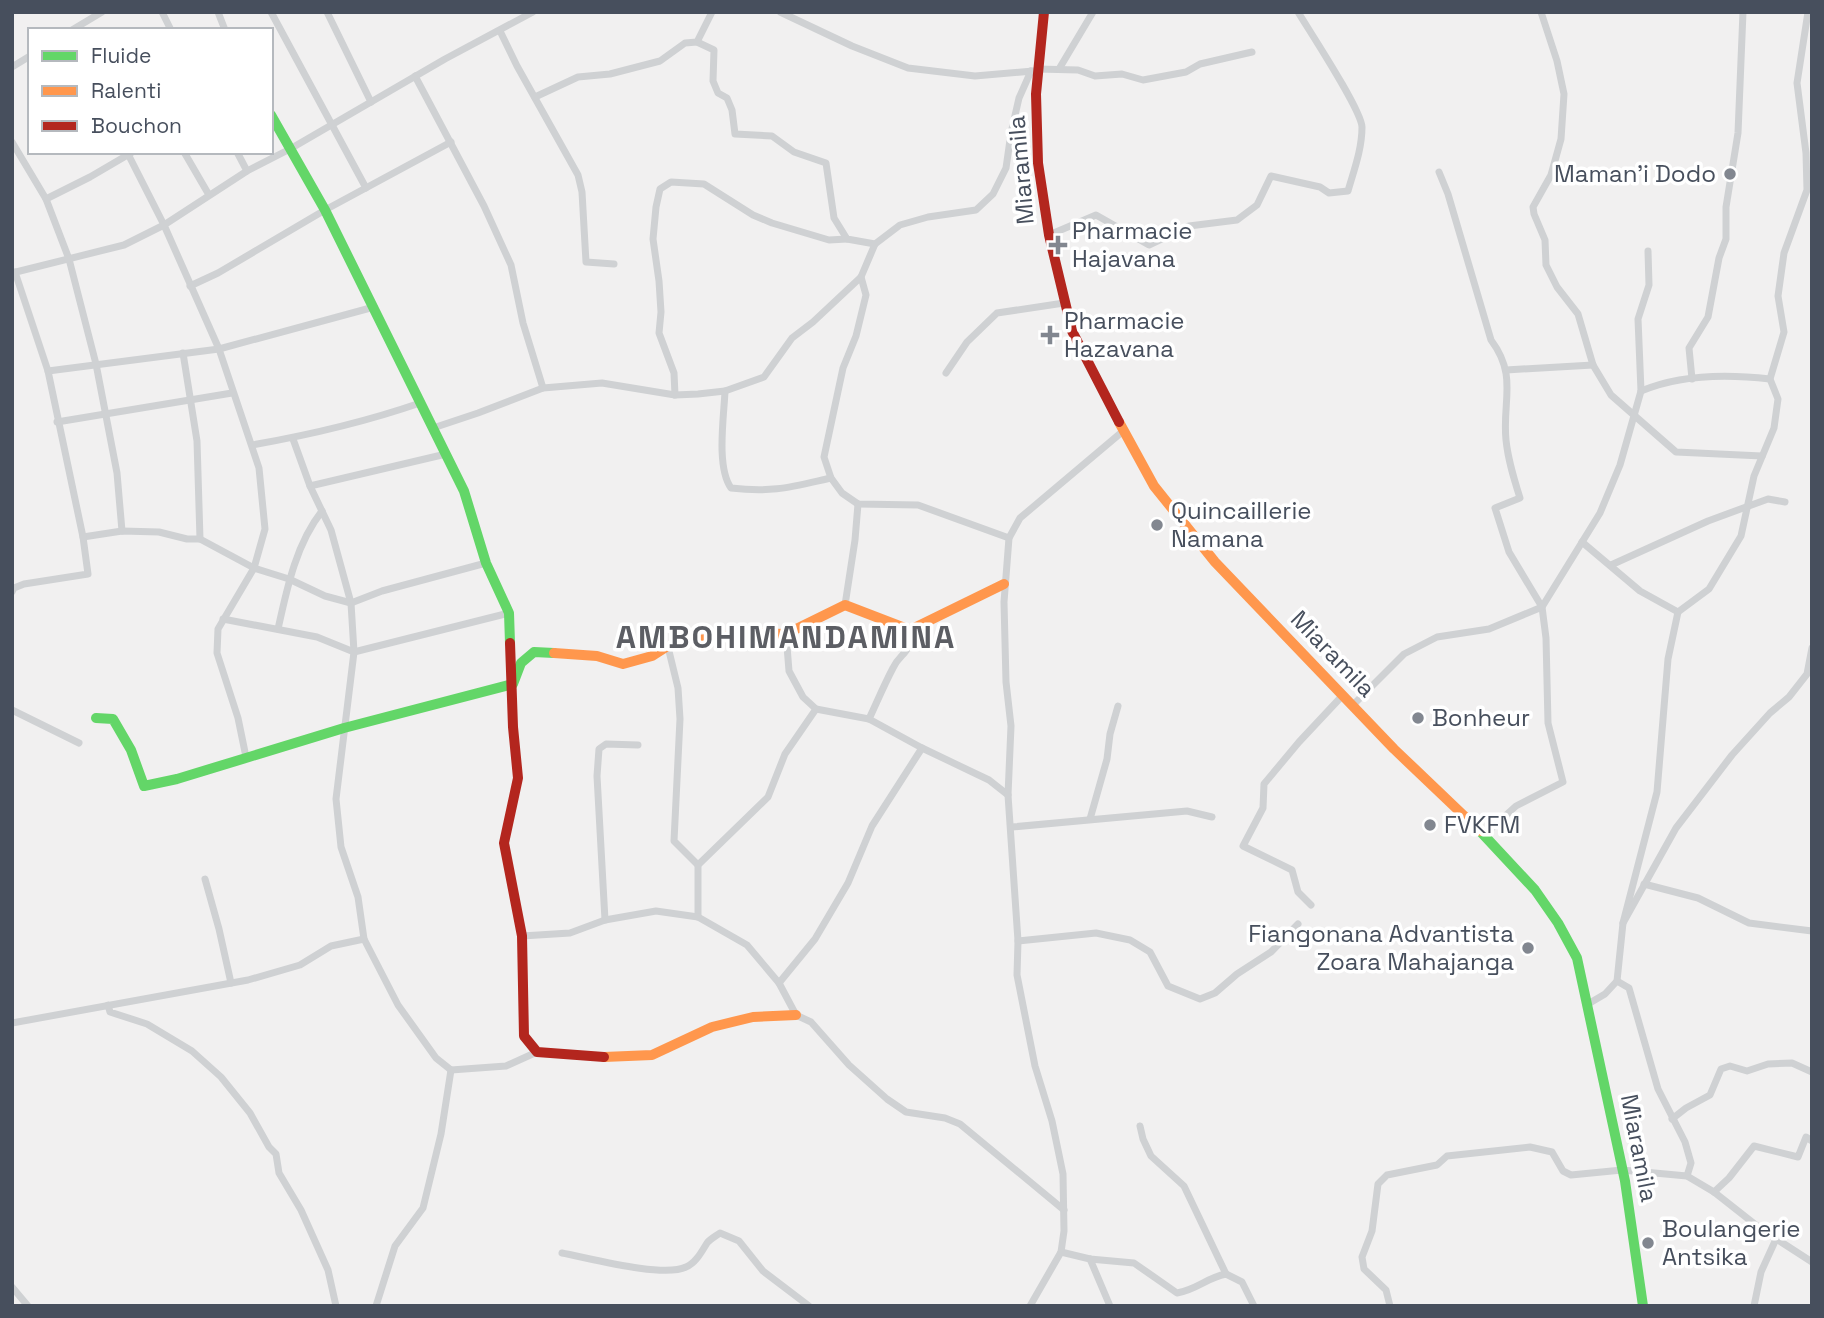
<svg xmlns="http://www.w3.org/2000/svg" width="1824" height="1318" font-family="'Space Grotesk',sans-serif">
<rect width="100%" height="100%" fill="#f1f0f0"/>
<g fill="none" stroke-linecap="round" stroke-linejoin="round">
<g stroke="#cfd1d3" stroke-width="7">
<path d="M 162,12 L 171,30"/>
<path d="M 218,12 L 225,30"/>
<path d="M 271,12 L 366,188"/>
<path d="M 327,12 L 371,102"/>
<path d="M 780,12 L 852,46 L 908,68 L 975,76 L 1033,71"/>
<path d="M 1541,12 L 1557,61 L 1564,94 L 1561,139 L 1551,175 L 1533,207 L 1534,214 L 1545,240 L 1546,265 L 1557,287 L 1578,314 L 1593,365 L 1611,395 L 1676,452 L 1762,456"/>
<path d="M 72,30 L 102,12"/>
<path d="M 500,31 L 517,66 L 578,175 L 582,192 L 586,262 L 614,264"/>
<path d="M 697,42 L 714,50 L 713,81 L 718,93 L 727,98 L 732,110 L 735,134 L 772,136 L 794,152 L 826,163 L 834,218 L 847,239 L 875,244"/>
<path d="M 12,67 L 30,56"/>
<path d="M 1037,69 L 1078,70 L 1095,76 L 1122,74 L 1143,80 L 1186,72 L 1200,64 L 1252,52"/>
<path d="M 1059,69 L 1093,12"/>
<path d="M 415,76 L 484,206 L 511,265 L 523,323 L 543,388"/>
<path d="M 535,97 L 578,77 L 610,74 L 660,61 L 685,43 L 697,42 L 712,12"/>
<path d="M 12,142 L 46,199 L 69,259 L 96,364 L 117,473 L 122,531"/>
<path d="M 127,152 L 164,225 L 219,349 L 259,468 L 265,529 L 254,568 L 218,629 L 217,653 L 238,718 L 246,757"/>
<path d="M 184,152 L 209,195"/>
<path d="M 237,152 L 247,171"/>
<path d="M 1439,172 L 1448,194 L 1491,340 C 1518,376 1502,401 1506,440 C 1508,460 1514,479 1520,498 L 1495,508 L 1509,552 L 1542,607 L 1546,638 L 1548,723 L 1563,782 L 1516,806 L 1483,836"/>
<path d="M 46,199 L 90,177 L 131,153"/>
<path d="M 1049,235 L 1096,215 L 1149,245 L 1189,226 L 1237,220 L 1257,205 L 1271,176 L 1320,187 L 1329,193 L 1348,191 C 1354,170 1362,149 1362,127 C 1361,109 1310,32 1298,12"/>
<path d="M 12,273 L 124,245 L 164,225 L 247,171 L 290,149 L 445,59 L 533,12"/>
<path d="M 861,277 L 866,295 L 856,336 L 843,368 L 824,457 L 831,478 L 842,493 L 858,504 L 918,505 L 1009,538"/>
<path d="M 190,286 L 218,273 L 325,210 L 451,142"/>
<path d="M 183,353 L 197,441 L 200,539"/>
<path d="M 1506,370 L 1593,365"/>
<path d="M 48,371 L 219,349 L 374,307"/>
<path d="M 946,373 L 967,342 L 997,313 L 1064,303"/>
<path d="M 1692,379 L 1689,348 L 1708,317 L 1719,258 L 1726,239 L 1726,207 L 1738,133 L 1743,12"/>
<path d="M 725,391 C 724,416 716,467 731,488 C 773,493 791,487 831,478"/>
<path d="M 1641,391 L 1638,319 L 1649,285 L 1648,251"/>
<path d="M 675,395 L 674,373 L 659,333 L 661,312 L 659,281 L 653,239 L 656,207 L 660,189 L 671,182 L 704,184 L 753,215 L 772,223 L 829,240 L 847,239"/>
<path d="M 57,422 L 232,393"/>
<path d="M 433,428 L 478,413 L 543,388 L 602,383 L 675,395 L 698,394 L 725,391 L 764,377 L 792,338 L 813,322 L 861,277 L 875,244 L 900,225 L 928,217 L 976,210 L 993,194 L 1006,168 L 1011,133 L 1019,98 L 1031,71"/>
<path d="M 293,439 L 310,486 L 331,530 L 351,603 L 354,652 L 336,799 L 341,847 L 358,897 L 364,939 L 398,1005 L 436,1058 L 451,1070 L 506,1066 L 537,1052"/>
<path d="M 252,445 C 309,435 365,422 420,403"/>
<path d="M 310,486 L 446,454"/>
<path d="M 83,537 L 122,531 L 159,532 L 187,539 L 200,539 L 254,568 L 289,579 L 325,596 L 351,603 L 382,591 L 486,563"/>
<path d="M 1582,542 L 1640,591 L 1678,612"/>
<path d="M 1611,565 L 1708,521 L 1746,507 L 1768,499 L 1785,502"/>
<path d="M 12,592 L 14,588 L 24,584 L 88,574 L 83,537 L 48,371 L 15,272"/>
<path d="M 845,605 L 855,540 L 858,504"/>
<path d="M 223,619 L 317,637 L 354,652 L 509,613"/>
<path d="M 278,629 C 287,588 296,544 322,511"/>
<path d="M 786,634 L 789,671 L 803,697 L 816,709 L 869,719 L 922,748 L 989,780 L 1008,795"/>
<path d="M 668,647 L 678,688 L 680,719 L 674,841 L 698,865"/>
<path d="M 1353,705 L 1404,654 L 1437,637 L 1489,629 L 1542,607 L 1600,513 L 1620,465 L 1641,391 C 1681,374 1728,374 1770,379"/>
<path d="M 12,710 L 79,743"/>
<path d="M 869,719 C 877,702 884,685 893,668 C 901,651 911,656 910,630"/>
<path d="M 1090,819 L 1107,759 L 1110,734 L 1118,706"/>
<path d="M 1012,827 L 1187,811 L 1212,817"/>
<path d="M 205,879 L 219,929 L 231,983"/>
<path d="M 1644,884 L 1698,898 L 1749,923 L 1812,931"/>
<path d="M 1311,905 L 1298,892 L 1292,870 L 1243,846 L 1263,808 L 1264,784 L 1299,742 L 1343,695"/>
<path d="M 698,917 L 698,865 L 768,797 L 785,754 L 816,709"/>
<path d="M 605,920 L 597,776 L 599,749 L 606,744 L 638,745"/>
<path d="M 1623,923 L 1657,792 L 1668,659 L 1678,612 L 1709,589 L 1741,536 L 1754,476 L 1774,428 L 1778,399 L 1770,379 L 1784,332 L 1778,296 L 1784,253 L 1807,190 L 1806,153 L 1797,83 L 1808,12"/>
<path d="M 522,936 L 570,933 L 605,920 L 656,911 L 698,917 L 747,945 L 779,983 L 796,1015 L 811,1022 L 849,1065 L 887,1099 L 906,1112 L 945,1118 L 960,1124 L 1064,1210"/>
<path d="M 1018,941 L 1096,933 L 1130,940 L 1150,952 L 1168,986 L 1200,999 L 1215,993 L 1237,974 L 1271,952 L 1298,924"/>
<path d="M 1617,981 L 1629,988 L 1658,1089 L 1685,1142 L 1691,1163 L 1687,1176"/>
<path d="M 779,983 L 815,939 L 848,883 L 872,826 L 922,748"/>
<path d="M 1588,1004 L 1605,994 L 1617,981 L 1623,923 L 1676,828 L 1732,755 L 1770,713 L 1789,697 L 1807,674 L 1812,648"/>
<path d="M 108,1005 L 110,1012 L 147,1024 L 192,1051 L 221,1077 L 250,1113 L 269,1147 L 276,1154 L 279,1173 L 301,1210 L 328,1270 L 336,1306"/>
<path d="M 12,1023 L 248,980 L 300,965 L 331,946 L 364,939"/>
<path d="M 1672,1119 L 1686,1108 L 1710,1095 L 1721,1069 L 1730,1066 L 1747,1071 L 1768,1064 L 1792,1063 L 1812,1072"/>
<path d="M 1140,1126 L 1143,1139 L 1151,1156 L 1184,1186 L 1226,1274"/>
<path d="M 1714,1192 L 1729,1178 L 1754,1146 L 1798,1157 L 1806,1137 L 1812,1141"/>
<path d="M 1061,1252 L 1090,1259 L 1134,1263 L 1177,1293 C 1198,1289 1206,1278 1226,1274 L 1242,1282 L 1254,1306"/>
<path d="M 562,1253 C 589,1258 663,1278 686,1267 C 696,1263 702,1251 707,1243 C 710,1239 716,1236 720,1233 L 739,1241 L 763,1271 L 809,1306"/>
<path d="M 1090,1259 L 1110,1306"/>
<path d="M 12,1287 L 28,1306"/>
<path d="M 376,1306 L 395,1246 L 423,1208 L 441,1134 L 451,1070"/>
<path d="M 1030,1306 L 1061,1252 L 1064,1231 L 1063,1174 L 1052,1121 L 1035,1066 L 1017,975 L 1018,941 L 1008,795 L 1011,726 L 1006,682 L 1004,602 L 1009,538 L 1020,518 L 1122,432"/>
<path d="M 1390,1306 L 1386,1290 L 1364,1269 L 1362,1257 L 1372,1231 L 1378,1184 L 1387,1175 L 1437,1165 L 1447,1156 L 1530,1147 L 1552,1152 L 1563,1171 L 1571,1175 L 1622,1170 L 1687,1176 L 1714,1192 L 1761,1229 L 1812,1262"/>
<path d="M 1754,1306 L 1761,1272 L 1776,1239"/>
</g>
<g stroke="#63d668" stroke-width="10">
<path d="M 271,115 L 325,210 L 464,491 L 486,563 L 509,613 L 510,643"/>
<path d="M 96,718 L 113,719 L 131,750 L 144,786 L 177,779 L 344,728 L 513,684 L 521,663 L 534,652 L 554,653"/>
<path d="M 1480,831 L 1535,890 L 1558,923 L 1577,958 L 1625,1181 L 1643,1306"/>
</g>
<g stroke="#ff974d" stroke-width="10">
<path d="M 1119,422 L 1154,486 L 1215,562 L 1394,749 L 1480,831"/>
<path d="M 554,653 L 597,656 L 623,664 L 652,656 L 666,647 L 690,641 L 757,633 L 786,634 L 845,605 L 910,630 L 1004,584"/>
<path d="M 604,1057 L 652,1055 L 712,1027 L 753,1017 L 796,1015"/>
</g>
<g stroke="#b3261e" stroke-width="10">
<path d="M 1044,12 L 1036,94 L 1038,163 L 1049,235 L 1072,331 L 1119,422"/>
<path d="M 510,643 L 513,727 L 518,778 L 504,843 L 522,936 L 524,1036 L 537,1052 L 604,1057"/>
</g>
</g>
<g fill="#828790" stroke="#fff" stroke-width="2.5">
<circle cx="1730" cy="174" r="7"/>
<path d="M1054.5 234.5h7v7h7v7h-7v7h-7v-7h-7v-7h7z"/>
<path d="M1046.5 324.5h7v7h7v7h-7v7h-7v-7h-7v-7h7z"/>
<circle cx="1157" cy="525" r="7"/>
<circle cx="1418" cy="718" r="7"/>
<circle cx="1430" cy="825" r="7"/>
<circle cx="1528" cy="948" r="7"/>
<circle cx="1648" cy="1243" r="7"/>
</g>
<g text-anchor="middle" stroke-width="7" stroke-linejoin="round" paint-order="stroke">
<g font-size="24" fill="#474f5d" stroke="#fff">
<text transform="translate(1021 170) rotate(-95)" y="8">Miaramila</text>
<text transform="translate(1333 654) rotate(46)" y="8">Miaramila</text>
<text transform="translate(1639 1148) rotate(79)" y="8">Miaramila</text>
</g>
<g font-size="24" fill="#474f5d" stroke="#fff" text-anchor="start">
<text x="1716" y="182" text-anchor="end">Maman'i Dodo</text>
<text x="1072" y="239">Pharmacie<tspan x="1072" dy="28">Hajavana</tspan></text>
<text x="1064" y="329">Pharmacie<tspan x="1064" dy="28">Hazavana</tspan></text>
<text x="1171" y="519">Quincaillerie<tspan x="1171" dy="28">Namana</tspan></text>
<text x="1432" y="726">Bonheur</text>
<text x="1444" y="833">FVKFM</text>
<text x="1514" y="942" text-anchor="end">Fiangonana Advantista<tspan x="1514" dy="28">Zoara Mahajanga</tspan></text>
<text x="1662" y="1237">Boulangerie<tspan x="1662" dy="28">Antsika</tspan></text>
</g>
<g font-size="32" font-weight="bold" letter-spacing="2" fill="#5c5e64" stroke="#fff">
<text x="786" y="648">AMBOHIMANDAMINA</text>
</g>
</g>
<rect width="1824" height="1318" fill="none" stroke="#474f5d" stroke-width="28"/>
<rect x="28" y="28" width="245" height="126" fill="#ffffff" stroke="#b5b9be" stroke-width="2"/>
<rect x="42" y="51" width="35" height="10" fill="#63d668" stroke="#b5b9be" stroke-width="2"/>
<text x="91" y="63" font-size="21" fill="#474f5d">Fluide</text>
<rect x="42" y="86" width="35" height="10" fill="#ff974d" stroke="#b5b9be" stroke-width="2"/>
<text x="91" y="98" font-size="21" fill="#474f5d">Ralenti</text>
<rect x="42" y="121" width="35" height="10" fill="#b3261e" stroke="#b5b9be" stroke-width="2"/>
<text x="91" y="133" font-size="21" fill="#474f5d">Bouchon</text>
</svg>
